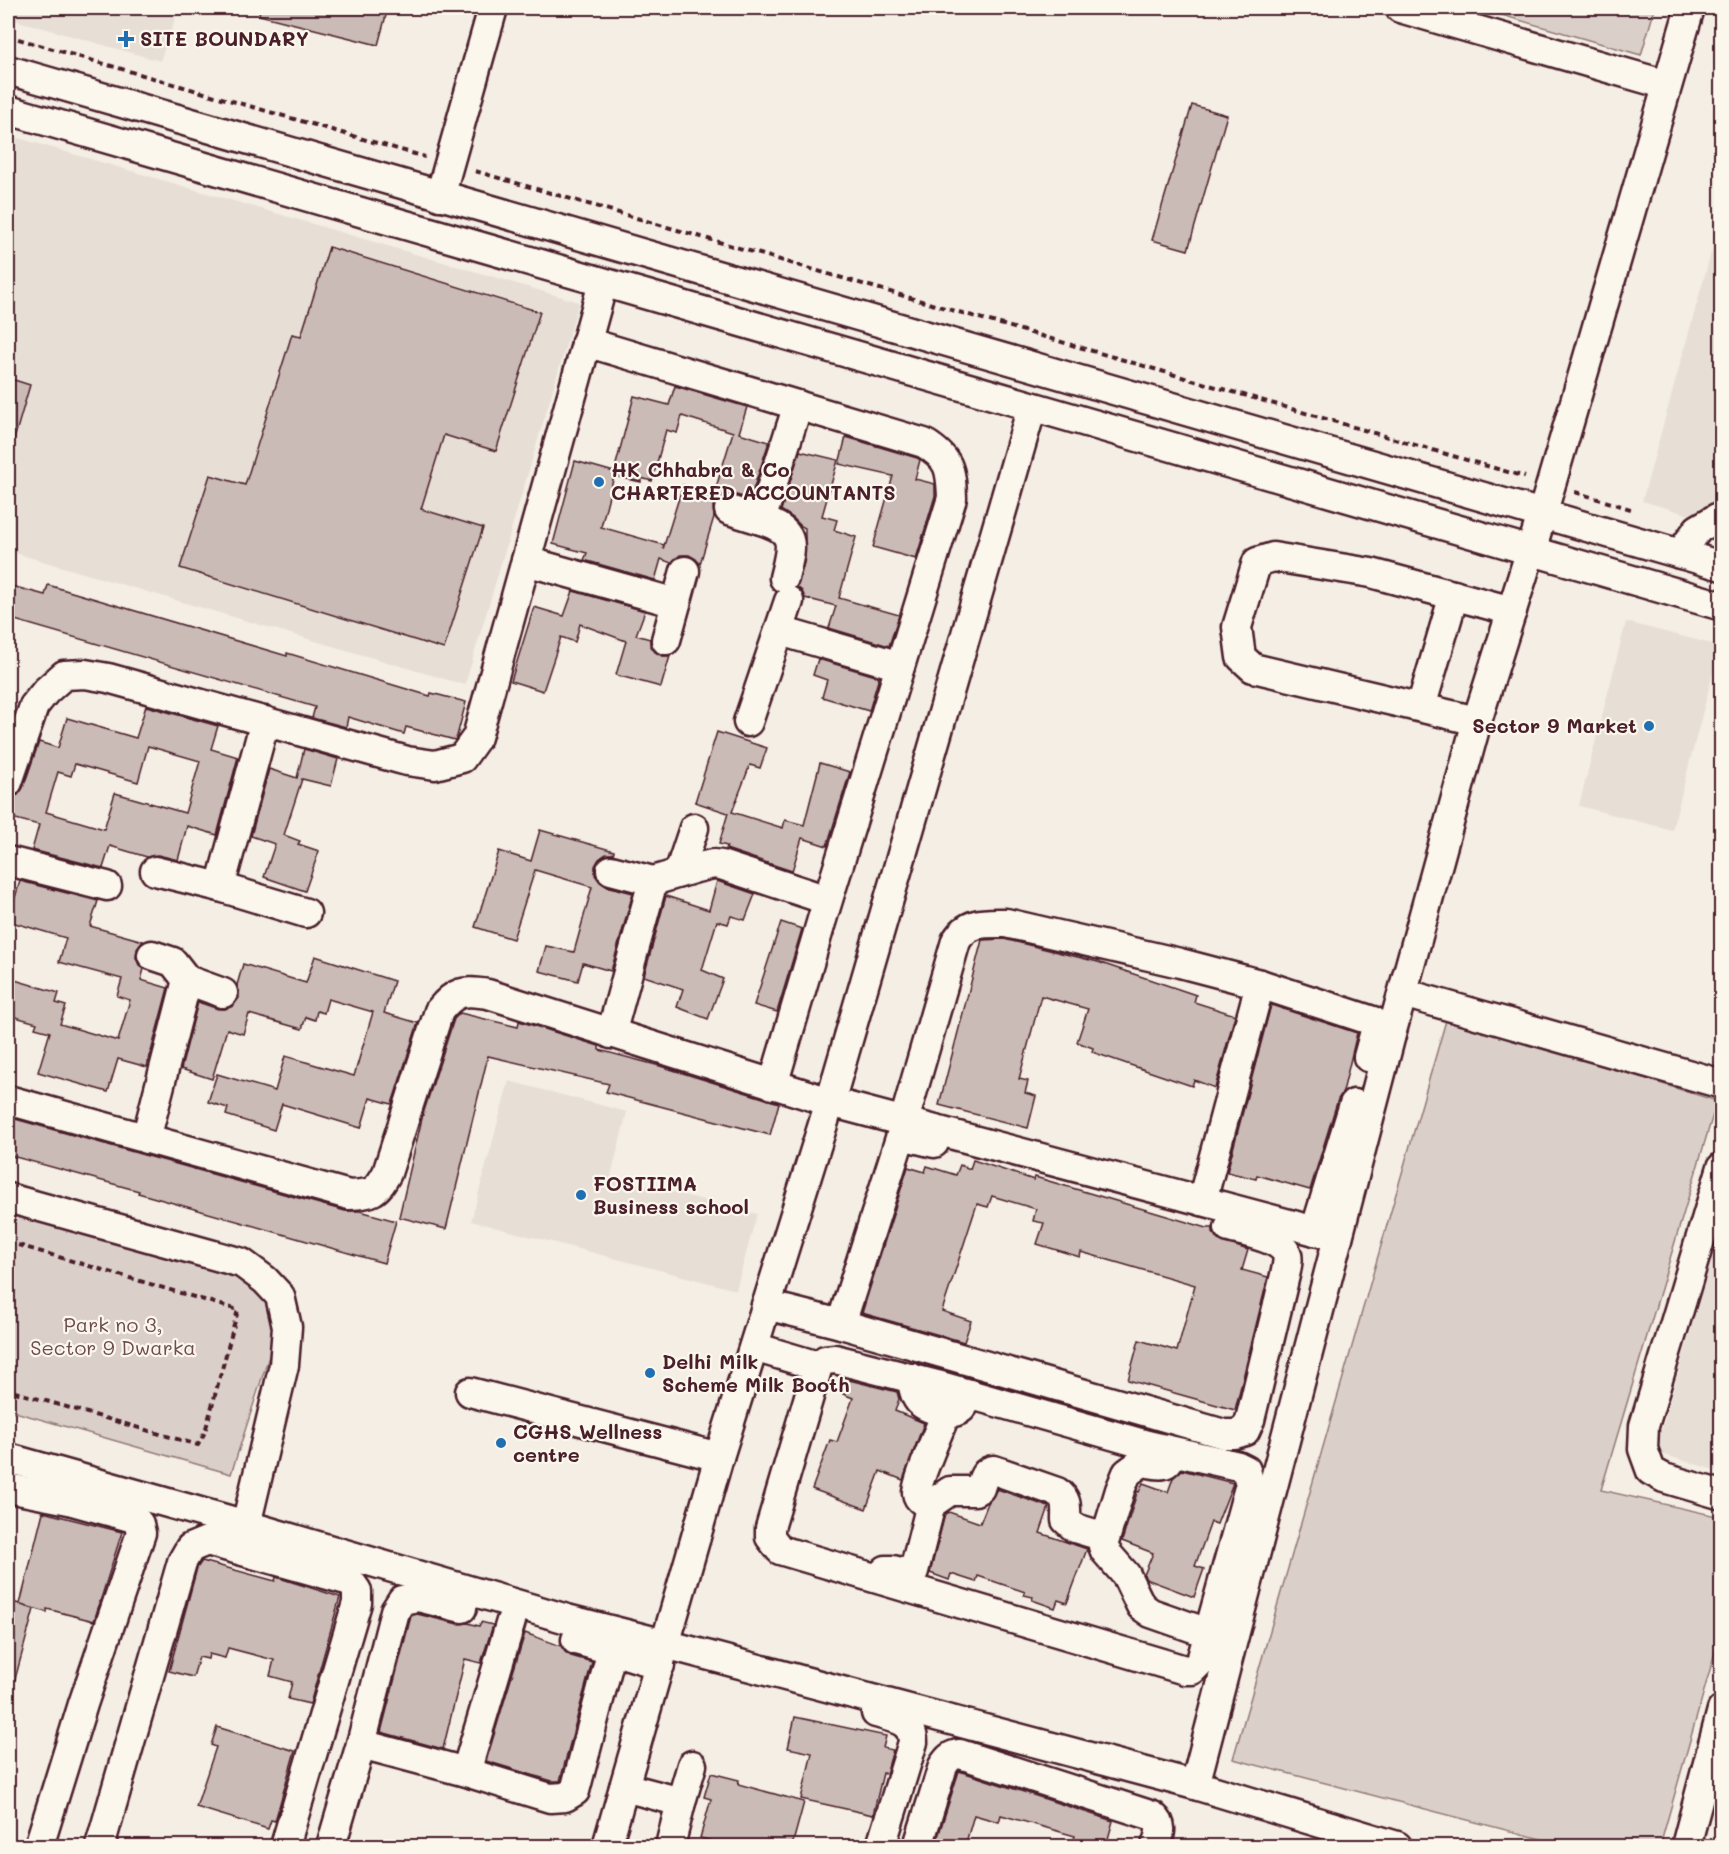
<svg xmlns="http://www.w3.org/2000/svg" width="1729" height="1854" font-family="Mali,sans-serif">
<rect width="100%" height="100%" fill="#f4eee4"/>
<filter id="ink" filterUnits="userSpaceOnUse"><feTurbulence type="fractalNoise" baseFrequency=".0167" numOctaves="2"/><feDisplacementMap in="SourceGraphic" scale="12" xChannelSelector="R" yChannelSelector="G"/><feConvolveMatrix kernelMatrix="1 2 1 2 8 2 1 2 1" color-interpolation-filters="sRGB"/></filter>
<g filter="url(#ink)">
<g fill="#e7dfd6">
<path d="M 8,8 L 179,8 L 160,61 L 8,18 Z"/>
<path d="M 15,137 L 579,302 L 465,685 L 8,551 L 8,163 Z"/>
<path d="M 1721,217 L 1721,524 L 1642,501 Z"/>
<path d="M 1626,622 L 1720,646 L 1672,830 L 1579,806 Z"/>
<path d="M 509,1081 L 627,1112 L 611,1176 L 757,1214 L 736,1290 L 471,1221 Z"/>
<path d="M 1721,1227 L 1721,1472 L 1655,1452 Z"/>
</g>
<g fill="#dbd0c9" stroke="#92787a" stroke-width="1.5">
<path d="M 1477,8 L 1655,8 L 1641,55 Z"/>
<path d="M 1447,1017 L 1717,1101 L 1601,1490 L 1721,1517 L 1721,1631 L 1660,1846 L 1568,1846 L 1233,1759 Z"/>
<path d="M 8,1202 L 292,1285 L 231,1474 L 8,1410 Z"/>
</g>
<g fill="#cabbb6" stroke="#4a1f2b" stroke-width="1.5" fill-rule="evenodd">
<path d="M 260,8 L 388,8 L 378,45 L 259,15 Z"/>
<path d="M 1192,105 L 1227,115 L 1188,250 L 1152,240 Z"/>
<path d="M 329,247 L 540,312 L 496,451 L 444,435 L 421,509 L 483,528 L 444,649 L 180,568 L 210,475 L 245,485 L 292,334 L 301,336 Z"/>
<path d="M 8,378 L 30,385 L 13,443 L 8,442 Z"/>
<path d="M 675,386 L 747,407 L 739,433 L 769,442 L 750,499 L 733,494 L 725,494 L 718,498 L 713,506 L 714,517 L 700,564 L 696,559 L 689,555 L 680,555 L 671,563 L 661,559 L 655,580 L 584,560 L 587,553 L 553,544 L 575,461 L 614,472 L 634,396 L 669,405 ZM 682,416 L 733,432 L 714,494 L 683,485 L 663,549 L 664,545 L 601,527 L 614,476 L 641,482 L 641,478 L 652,481 L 666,430 L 677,433 Z"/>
<path d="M 846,437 L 917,458 L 920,460 L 915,479 L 935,484 L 935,496 L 916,559 L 873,547 L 893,476 L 839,464 Z"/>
<path d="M 800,451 L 838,460 L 822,516 L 837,520 L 834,530 L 856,537 L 839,598 L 899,615 L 889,646 L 829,628 L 836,606 L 805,598 L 802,591 L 797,587 L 805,559 L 805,528 L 801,526 L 793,518 L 781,510 Z"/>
<path d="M 8,585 L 45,595 L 48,585 L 287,656 L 287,653 L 430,696 L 431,693 L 466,702 L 457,736 L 455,740 L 406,727 L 404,734 L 348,717 L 346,727 L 312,718 L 315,707 L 8,618 Z"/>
<path d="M 573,591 L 645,611 L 636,635 L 650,639 L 650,645 L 655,652 L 662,656 L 670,656 L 661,687 L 616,675 L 626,641 L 580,624 L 575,642 L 561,637 L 543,691 L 511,681 L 534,607 L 564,616 Z"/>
<path d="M 818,659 L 879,677 L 869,711 L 822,697 L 827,680 L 813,675 Z"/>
<path d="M 146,706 L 218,726 L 211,749 L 238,757 L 217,835 L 187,826 L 178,860 L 158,855 L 147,857 L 110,846 L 103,868 L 32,850 L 39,825 L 8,817 L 8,804 L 9,798 L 18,795 L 23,788 L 39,742 L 58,748 L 67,718 L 136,738 ZM 148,746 L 200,761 L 185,813 L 115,793 L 104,829 L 46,812 L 58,772 L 71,776 L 75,764 L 138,782 Z"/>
<path d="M 717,732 L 767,748 L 760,768 L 750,765 L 732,812 L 783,828 L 785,820 L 804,825 L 820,763 L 850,772 L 827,846 L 802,838 L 792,871 L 726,849 L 727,846 L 719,844 L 728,813 L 695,802 Z"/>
<path d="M 304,749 L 338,759 L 331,786 L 302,779 L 284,835 L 300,841 L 298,844 L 319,851 L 305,891 L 264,877 L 275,844 L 251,836 L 269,769 L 297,778 Z"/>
<path d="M 540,830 L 614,851 L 613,854 L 606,854 L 599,859 L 595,866 L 595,875 L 600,882 L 606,886 L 633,893 L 611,971 L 583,963 L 578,981 L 539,971 L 546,946 L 574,952 L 592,887 L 535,870 L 513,939 L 475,927 L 499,851 L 531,861 Z"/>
<path d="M 20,881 L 98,901 L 90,926 L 143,941 L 137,949 L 136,958 L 139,965 L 144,969 L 141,980 L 168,988 L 147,1067 L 118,1059 L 108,1092 L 38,1072 L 50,1032 L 35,1028 L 37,1023 L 8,1015 L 8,978 L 59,993 L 56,1003 L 66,1006 L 60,1024 L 118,1041 L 130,1000 L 117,996 L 122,979 L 59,962 L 66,938 L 8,921 Z"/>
<path d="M 717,881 L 755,894 L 745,920 L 731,916 L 728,924 L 717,921 L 702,970 L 723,979 L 708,1019 L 677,1007 L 683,989 L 644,976 L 666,896 L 709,910 Z"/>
<path d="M 781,922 L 802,929 L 777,1012 L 754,1005 Z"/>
<path d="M 1004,939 L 1098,962 L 1196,995 L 1194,1002 L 1235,1015 L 1215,1088 L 1194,1080 L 1192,1086 L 1092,1052 L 1093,1048 L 1077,1042 L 1088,1009 L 1041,996 L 1019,1079 L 1028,1081 L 1025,1093 L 1036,1096 L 1028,1128 L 939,1105 L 982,940 Z"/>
<path d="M 315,956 L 394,981 L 384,1013 L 418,1023 L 392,1104 L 370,1098 L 361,1128 L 282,1104 L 274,1130 L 226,1115 L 228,1108 L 208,1102 L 217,1074 L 275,1091 L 285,1056 L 354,1076 L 373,1012 L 328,999 L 324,1013 L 317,1011 L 315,1020 L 306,1017 L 302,1029 L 249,1014 L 243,1034 L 227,1029 L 212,1079 L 181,1069 L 198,1002 L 218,1009 L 225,1009 L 233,1006 L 239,998 L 239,991 L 237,985 L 243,964 L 306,983 Z"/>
<path d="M 1271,1005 L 1357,1033 L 1343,1092 L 1338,1099 L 1310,1190 L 1257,1175 L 1256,1179 L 1227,1172 Z"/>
<path d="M 460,1013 L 518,1027 L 519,1021 L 599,1046 L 599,1050 L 660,1066 L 779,1103 L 770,1135 L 606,1092 L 609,1084 L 488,1056 L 446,1229 L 399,1217 L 423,1114 L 454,1019 Z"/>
<path d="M 8,1117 L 345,1211 L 360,1211 L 396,1221 L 384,1263 L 138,1193 L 139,1191 L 8,1155 Z"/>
<path d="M 973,1160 L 1034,1180 L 1035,1177 L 1207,1228 L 1213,1228 L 1213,1233 L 1218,1240 L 1248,1250 L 1242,1270 L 1268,1277 L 1235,1410 L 1128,1380 L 1139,1340 L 1177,1351 L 1195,1285 L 1081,1252 L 1080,1257 L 1037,1244 L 1044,1223 L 1033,1221 L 1036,1209 L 992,1196 L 988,1207 L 977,1204 L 942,1311 L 971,1321 L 964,1342 L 862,1313 L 908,1167 L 925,1172 L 927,1166 L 956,1175 L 960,1165 L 970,1169 Z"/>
<path d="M 849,1380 L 897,1392 L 899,1399 L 895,1411 L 924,1423 L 903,1480 L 880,1471 L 866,1509 L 812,1489 L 830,1440 L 837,1442 L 853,1398 L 843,1394 Z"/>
<path d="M 1182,1470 L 1233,1483 L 1217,1524 L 1211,1522 L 1195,1566 L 1204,1569 L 1194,1597 L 1146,1579 L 1144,1575 L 1153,1553 L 1122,1541 L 1136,1496 L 1137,1491 L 1139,1492 L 1143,1483 L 1168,1492 L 1173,1478 Z"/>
<path d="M 997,1489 L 1049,1507 L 1040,1533 L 1087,1549 L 1067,1603 L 1058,1600 L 1055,1608 L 1032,1600 L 1033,1597 L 1024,1595 L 1025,1592 L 978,1576 L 976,1582 L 951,1574 L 949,1580 L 930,1573 L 945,1514 L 949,1512 L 980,1523 L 988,1503 Z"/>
<path d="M 43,1512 L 122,1532 L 94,1621 L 47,1609 L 47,1612 L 21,1605 L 34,1609 L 14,1683 L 8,1682 L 8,1601 L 20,1604 Z"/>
<path d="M 202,1561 L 275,1581 L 276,1577 L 340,1597 L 310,1704 L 288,1699 L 292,1682 L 270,1676 L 274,1660 L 228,1648 L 225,1658 L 209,1654 L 208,1659 L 199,1657 L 193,1677 L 169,1671 L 197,1568 Z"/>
<path d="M 417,1614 L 458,1624 L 468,1623 L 479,1626 L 481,1622 L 493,1625 L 481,1663 L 465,1659 L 443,1749 L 381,1732 L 411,1616 Z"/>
<path d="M 525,1633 L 561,1646 L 565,1652 L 571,1656 L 592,1662 L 560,1781 L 552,1781 L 486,1761 Z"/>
<path d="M 795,1717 L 886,1736 L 883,1748 L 893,1750 L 886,1774 L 883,1773 L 873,1815 L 801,1799 L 812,1753 L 788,1748 Z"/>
<path d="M 217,1727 L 295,1751 L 275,1821 L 271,1820 L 268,1829 L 196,1807 L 216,1747 L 211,1745 Z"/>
<path d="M 959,1771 L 1113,1821 L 1106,1846 L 1072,1846 L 1075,1836 L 1001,1815 L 999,1822 L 974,1815 L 965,1846 L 935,1846 Z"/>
<path d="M 711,1773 L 739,1780 L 738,1784 L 804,1802 L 792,1846 L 731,1846 L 700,1838 L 711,1799 L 704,1797 Z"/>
</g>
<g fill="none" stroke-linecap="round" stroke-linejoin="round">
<g stroke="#4a1f2b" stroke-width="33">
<g id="minor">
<path d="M 1400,8 L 1667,85"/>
<path d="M 8,70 L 1722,566"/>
<path d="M 8,110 L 1722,606"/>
<path d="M 440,196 L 493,8"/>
<path d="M 586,342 L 924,443 C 950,459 951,469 952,498 L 823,916 L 773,1085"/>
<path d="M 729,510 L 761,520"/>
<path d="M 1680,554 L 1698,529 L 1722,515"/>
<path d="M 526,561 L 676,603"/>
<path d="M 784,578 C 792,545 798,532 761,520 L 798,405"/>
<path d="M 780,631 L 900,666"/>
<path d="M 666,640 L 685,571"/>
<path d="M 1421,707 L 1454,595"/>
<path d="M 1477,721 L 1253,668 L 1241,657 L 1237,627 L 1257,562 L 1273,557 L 1371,573 L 1512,611"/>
<path d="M 748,722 L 789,601"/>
<path d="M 8,782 L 34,706 L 46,691 L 64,675 L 85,674 L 108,678 L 407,761 L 435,765 L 462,758 L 477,737 L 603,283"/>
<path d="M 8,861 L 107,886"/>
<path d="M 611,870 L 653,881 L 696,868 L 713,864 L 721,865 L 827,900"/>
<path d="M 155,871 L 220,887 L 306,913"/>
<path d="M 679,873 L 694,828"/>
<path d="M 220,887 L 265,721"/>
<path d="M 152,955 L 173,962 L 187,980 L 223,993"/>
<path d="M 1260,984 L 1373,1021 L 1377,1024 L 1368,1057"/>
<path d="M 1403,993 L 1722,1084"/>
<path d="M 611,1034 L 653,881"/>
<path d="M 8,1100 L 349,1195 C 372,1194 376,1193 387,1173 L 439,1011 C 455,991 463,990 488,994 L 830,1102 L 1338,1237"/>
<path d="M 904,1121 L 956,941 C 968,921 984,923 1006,923 L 1180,963 L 1260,984 L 1202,1201"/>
<path d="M 146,1139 L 187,980"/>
<path d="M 1722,1167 L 1644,1426 L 1643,1449 L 1651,1471 L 1664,1478 L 1722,1495"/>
<path d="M 8,1198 L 242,1263 L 265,1280 L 280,1296 L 287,1327 L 284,1365 L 246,1525"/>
<path d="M 1315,1231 L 1354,1104"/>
<path d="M 766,1305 L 841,1324 L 1224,1434 L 1234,1434 L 1245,1431 L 1250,1420 L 1286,1271 C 1287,1265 1289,1258 1286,1252 C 1278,1238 1244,1232 1229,1228"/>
<path d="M 841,1324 L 901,1135 L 934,1143"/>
<path d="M 754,1347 L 818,1366"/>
<path d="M 835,1359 L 937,1385 L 1147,1445 L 1238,1466 L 1246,1470 L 1250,1484 L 1201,1661 L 1192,1670 L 1185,1670 L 780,1550 L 770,1537 L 770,1528 L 818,1366 L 825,1360 Z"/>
<path d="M 912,1378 C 914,1405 923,1406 946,1413"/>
<path d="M 470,1392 L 719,1457"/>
<path d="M 1171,1456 C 1166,1470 1154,1463 1142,1462 L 1127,1473 L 1120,1490 L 1103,1546 L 1105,1551 L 1126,1575 L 1141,1606 L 1151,1613 L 1208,1633"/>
<path d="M 8,1458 L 246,1525 L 567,1619 L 665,1644 L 1195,1785 L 1397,1846"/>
<path d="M 8,1488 L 69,1500 L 134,1518 L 139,1524 L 141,1533 L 83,1704 L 39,1846"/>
<path d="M 931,1504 C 925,1503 918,1500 917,1493 C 916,1483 941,1426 946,1413 C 960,1413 965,1407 969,1394"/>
<path d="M 881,1575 L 886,1570 L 893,1570 L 909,1574 L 914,1571 L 931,1504 L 950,1491 L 975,1491 L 980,1488 C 983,1479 984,1471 994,1470 L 1057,1492 C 1068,1499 1066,1508 1066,1520 L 1075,1528 L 1105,1537"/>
<path d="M 612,1650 L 660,1665"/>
<path d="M 876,1713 C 893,1718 913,1720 913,1742 L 881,1846"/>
<path d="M 361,1744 L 466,1772 L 511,1621"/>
<path d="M 466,1772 L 550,1798 L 565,1797 L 575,1791 L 612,1650 L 576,1640"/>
<path d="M 1195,1785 L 1392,1031 L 1477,721 L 1542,515 L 1690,8"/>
<path d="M 624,1787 L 681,1802 L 670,1846"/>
<path d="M 681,1802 L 692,1765"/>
<path d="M 100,1846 L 182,1562 L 190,1548 L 207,1541 L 350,1581 L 357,1591 L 357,1603 L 285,1846"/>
<path d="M 331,1846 L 361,1744 L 395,1611 L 402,1600 L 418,1597 L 462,1608"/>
<path d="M 607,1846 L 719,1457 L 830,1102 L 1032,407"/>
<path d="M 918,1846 L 943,1766 C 948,1758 951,1755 960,1754 L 1153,1816 C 1164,1825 1160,1834 1156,1846"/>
<path d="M 1686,1846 L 1722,1710"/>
</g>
</g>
<g stroke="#4a1f2b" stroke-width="4" stroke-dasharray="6 4.5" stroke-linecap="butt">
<path d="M 8,36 L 425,157"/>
<path d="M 475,171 L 1525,477"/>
<path d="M 1575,492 L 1634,510"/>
<path d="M 8,1242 L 238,1310 L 205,1432 L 198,1445 L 8,1390"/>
</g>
<use href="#minor" stroke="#fbf7ec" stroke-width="28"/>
</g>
</g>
<g fill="#1f6fb2" stroke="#fbf7ec" stroke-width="2">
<path d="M123 30h6v6h6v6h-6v6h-6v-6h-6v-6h6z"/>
<circle cx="599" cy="482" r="6"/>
<circle cx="1649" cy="726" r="6"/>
<circle cx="581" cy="1195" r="6"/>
<circle cx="650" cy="1373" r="6"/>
<circle cx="501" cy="1443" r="6"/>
</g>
<g text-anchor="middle" stroke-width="4.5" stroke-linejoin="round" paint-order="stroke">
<g font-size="20" font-weight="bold" fill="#4a1f2b" stroke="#fbf7ec" text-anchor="start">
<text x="140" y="46">SITE BOUNDARY</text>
<text x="611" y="477">HK Chhabra &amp; Co<tspan x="611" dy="23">CHARTERED ACCOUNTANTS</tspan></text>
<text x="1637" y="733" text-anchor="end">Sector 9 Market</text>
<text x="593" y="1191">FOSTIIMA<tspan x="593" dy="23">Business school</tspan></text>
<text x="662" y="1369">Delhi Milk<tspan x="662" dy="23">Scheme Milk Booth</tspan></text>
<text x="513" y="1439">CGHS Wellness<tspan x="513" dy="23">centre</tspan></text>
</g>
<g font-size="20" fill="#6e4b52" stroke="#fbf7ec">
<text x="113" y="1332">Park no 3,<tspan x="113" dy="23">Sector 9 Dwarka</tspan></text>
</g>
</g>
<rect width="1729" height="1854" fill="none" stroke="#fbf7ec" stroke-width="30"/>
<rect x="15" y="15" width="1699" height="1824" fill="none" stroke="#4a1f2b" stroke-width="2" filter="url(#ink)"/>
</svg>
